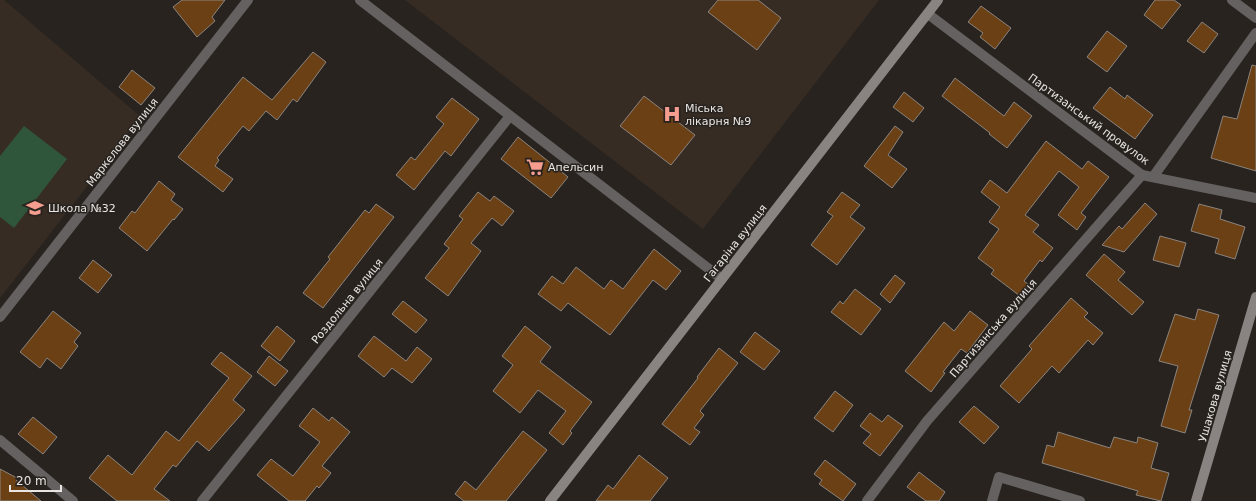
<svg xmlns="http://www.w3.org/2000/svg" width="1256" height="501" font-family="'DejaVu Sans',sans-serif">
<rect width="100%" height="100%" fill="#28231f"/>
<g fill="#362c23">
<path d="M 0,0 L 4,0 L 141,117 L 0,298 Z"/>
<path d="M 405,0 L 879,0 L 703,229 Z"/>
</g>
<path fill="#2f563a" d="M 24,126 L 67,159 L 14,228 L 0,217 L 0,156 Z"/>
<g fill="#6b4014" stroke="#8b847f">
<path d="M 182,0 L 225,0 L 212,17 L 215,21 L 197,37 L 173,7 Z"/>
<path d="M 718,0 L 758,0 L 781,18 L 757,50 L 708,12 Z"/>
<path d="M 1155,0 L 1174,0 L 1181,5 L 1162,29 L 1144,15 Z"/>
<path d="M 981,6 L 1011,28 L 995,49 L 980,37 L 983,33 L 968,22 Z"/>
<path d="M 1202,22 L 1218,34 L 1204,53 L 1187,41 Z"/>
<path d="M 1107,31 L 1127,46 L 1107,72 L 1087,57 Z"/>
<path d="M 313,52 L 326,62 L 297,102 L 293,99 L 277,120 L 266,111 L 249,131 L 243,126 L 217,158 L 219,160 L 215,166 L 233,179 L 223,192 L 178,157 L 243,77 L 272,100 Z"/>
<path d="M 1252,65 L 1256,66 L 1256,171 L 1211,158 L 1223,116 L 1237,119 Z"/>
<path d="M 132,70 L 155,88 L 141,105 L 119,87 Z"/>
<path d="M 955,78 L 1004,116 L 1014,102 L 1032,116 L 1007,148 L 989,134 L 990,133 L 942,96 Z"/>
<path d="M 1110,87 L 1125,99 L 1127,95 L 1153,115 L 1135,139 L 1093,108 Z"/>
<path d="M 904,92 L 924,108 L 913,122 L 893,107 Z"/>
<path d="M 644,96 L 695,135 L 671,165 L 620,126 Z"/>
<path d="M 452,98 L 479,119 L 451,156 L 445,151 L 414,190 L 396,175 L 411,157 L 415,160 L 444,124 L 436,117 Z"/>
<path d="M 895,126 L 903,132 L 888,155 L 907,169 L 892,188 L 864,166 Z"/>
<path d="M 518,137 L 568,177 L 551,198 L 501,159 Z"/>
<path d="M 1046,141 L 1082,169 L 1088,161 L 1109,177 L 1081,213 L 1086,217 L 1077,230 L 1058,215 L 1079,187 L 1059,171 L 1025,215 L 1039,225 L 1033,232 L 1053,248 L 1042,262 L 1040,260 L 1024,281 L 1029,285 L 1020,296 L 991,274 L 994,270 L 978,258 L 999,229 L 989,222 L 1000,207 L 981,192 L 990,180 L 1007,193 Z"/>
<path d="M 159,181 L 175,194 L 171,200 L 183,209 L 174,220 L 173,219 L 147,251 L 119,228 L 132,211 L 135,213 Z"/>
<path d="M 478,192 L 490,201 L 494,196 L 514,211 L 502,226 L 492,218 L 471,243 L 481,251 L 448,296 L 425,278 L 449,248 L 444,244 L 463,219 L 459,216 Z"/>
<path d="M 842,192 L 860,205 L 850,217 L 865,228 L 837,265 L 811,245 L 833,216 L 827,212 Z"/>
<path d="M 1145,203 L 1157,214 L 1124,252 L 1102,245 L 1119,226 L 1122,229 Z"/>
<path d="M 376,204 L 394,217 L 323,308 L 303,293 L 330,259 L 328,257 L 365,210 L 369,213 Z"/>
<path d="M 1199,204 L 1222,210 L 1220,219 L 1245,227 L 1235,259 L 1215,253 L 1219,239 L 1191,231 Z"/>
<path d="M 1160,236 L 1186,243 L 1179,267 L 1153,260 Z"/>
<path d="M 654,249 L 681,271 L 666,290 L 653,280 L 610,335 L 568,303 L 561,311 L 538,294 L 552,276 L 563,284 L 576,267 L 604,289 L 611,280 L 623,289 Z"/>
<path d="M 1104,254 L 1125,272 L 1118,280 L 1144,302 L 1132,315 L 1086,275 Z"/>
<path d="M 93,260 L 112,275 L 98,293 L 79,278 Z"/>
<path d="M 895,275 L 905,283 L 890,303 L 880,294 Z"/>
<path d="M 855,289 L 881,309 L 861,335 L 831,312 L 840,301 L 843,304 Z"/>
<path d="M 1071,298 L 1088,313 L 1084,317 L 1103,333 L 1093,345 L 1088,340 L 1059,373 L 1052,366 L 1019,403 L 1000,386 L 1032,349 L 1029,346 Z"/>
<path d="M 403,301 L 427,320 L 416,333 L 392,314 Z"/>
<path d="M 1198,309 L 1219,315 L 1189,410 L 1192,410 L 1185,433 L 1161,426 L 1178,366 L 1159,361 L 1175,314 L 1195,320 Z"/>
<path d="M 53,311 L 81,333 L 74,342 L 78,346 L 61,369 L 47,358 L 40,368 L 20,352 Z"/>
<path d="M 970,311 L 988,325 L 967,353 L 961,349 L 943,372 L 945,373 L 931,392 L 905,371 L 944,322 L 954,331 Z"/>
<path d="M 277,326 L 295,341 L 280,361 L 261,346 Z"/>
<path d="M 525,326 L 551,347 L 540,362 L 592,402 L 570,431 L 572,433 L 563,445 L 549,433 L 566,411 L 538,390 L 520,413 L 493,391 L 513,365 L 502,356 Z"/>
<path d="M 755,332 L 780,351 L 764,370 L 740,352 Z"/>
<path d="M 374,336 L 406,361 L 417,347 L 432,359 L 412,383 L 392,368 L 384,377 L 358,356 Z"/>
<path d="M 719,348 L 738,363 L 700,411 L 704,415 L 694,428 L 700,432 L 690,445 L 662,424 L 698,378 L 697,377 Z"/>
<path d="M 221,352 L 252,376 L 233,400 L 245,410 L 209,451 L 197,441 L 176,467 L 173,465 L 154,489 L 170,501 L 117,501 L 89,478 L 108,455 L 132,475 L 166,431 L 179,441 L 229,378 L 211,364 Z"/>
<path d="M 269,356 L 288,371 L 275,386 L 257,372 Z"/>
<path d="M 835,391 L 853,405 L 833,432 L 814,418 Z"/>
<path d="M 974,406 L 999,427 L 984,444 L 959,422 Z"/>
<path d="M 313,408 L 329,421 L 332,417 L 350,432 L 322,466 L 331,473 L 319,488 L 317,486 L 305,501 L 289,501 L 257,475 L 271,459 L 293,476 L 320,442 L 299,426 Z"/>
<path d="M 870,413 L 882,422 L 888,415 L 903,426 L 880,456 L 863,443 L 871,434 L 860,426 Z"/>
<path d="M 33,417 L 57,437 L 43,454 L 18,434 Z"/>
<path d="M 523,431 L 547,450 L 506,501 L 464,501 L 455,494 L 465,481 L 476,490 Z"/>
<path d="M 1058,432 L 1110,448 L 1114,437 L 1137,443 L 1138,437 L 1158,443 L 1151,468 L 1169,473 L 1161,501 L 1136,495 L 1138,491 L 1042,463 L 1047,445 L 1054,447 Z"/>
<path d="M 639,455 L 668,478 L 650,501 L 596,501 L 608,485 L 613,489 Z"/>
<path d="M 825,460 L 856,484 L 843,501 L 819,484 L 822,480 L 814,474 Z"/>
<path d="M 0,469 L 17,478 L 16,480 L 41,501 L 0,501 Z"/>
<path d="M 919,472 L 945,492 L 939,501 L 926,501 L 907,487 Z"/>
</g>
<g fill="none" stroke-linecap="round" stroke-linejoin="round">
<g stroke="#646160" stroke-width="10">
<path d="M 360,0 L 722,279"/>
<path d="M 1232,0 L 1256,18"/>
<path d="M 928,14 L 1142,175 L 1256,198"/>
<path d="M 1153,177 L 1256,33"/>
<path d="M 0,317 L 248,0"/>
<path d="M 0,440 L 73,501"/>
<path d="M 202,501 L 510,116"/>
<path d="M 867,501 L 927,421 L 1142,175"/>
<path d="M 992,501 L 999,477 L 1080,501"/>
</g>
<g stroke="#898381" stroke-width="10">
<path d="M 550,501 L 938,0"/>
<path d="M 1196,501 L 1256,297"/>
</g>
</g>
<defs>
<g id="hospital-bare" transform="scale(1.38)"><path d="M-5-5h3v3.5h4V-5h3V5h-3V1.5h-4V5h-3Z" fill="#f59d8e" stroke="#28231f" stroke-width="2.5" paint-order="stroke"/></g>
<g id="supermarket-bare" transform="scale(1.38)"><path d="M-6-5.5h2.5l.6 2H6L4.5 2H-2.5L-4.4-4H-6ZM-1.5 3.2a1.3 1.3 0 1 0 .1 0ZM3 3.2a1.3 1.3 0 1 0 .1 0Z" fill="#f59d8e" stroke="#28231f" stroke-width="2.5" paint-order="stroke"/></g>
<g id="school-bare" transform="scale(1.38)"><path d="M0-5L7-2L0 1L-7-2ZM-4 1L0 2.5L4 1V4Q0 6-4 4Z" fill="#f59d8e" stroke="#28231f" stroke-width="2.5" paint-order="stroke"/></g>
</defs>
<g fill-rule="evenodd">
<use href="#hospital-bare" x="672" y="114"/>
<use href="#supermarket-bare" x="535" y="167"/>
<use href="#school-bare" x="35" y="208"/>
</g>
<g text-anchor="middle" stroke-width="3" stroke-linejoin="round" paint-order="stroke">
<g font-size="11" fill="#e8e5e2" stroke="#28231f" text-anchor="start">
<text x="685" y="112">Міська<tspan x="685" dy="13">лікарня №9</tspan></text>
<text x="548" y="171">Апельсин</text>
<text x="48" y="212">Школа №32</text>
</g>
<g font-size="11" fill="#e8e5e2" stroke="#28231f">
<text transform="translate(1089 119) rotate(36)" y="4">Партизанський провулок</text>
<text transform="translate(122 142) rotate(-52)" y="4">Маркелова вулиця</text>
<text transform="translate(735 243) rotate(-52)" y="4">Гагаріна вулиця</text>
<text transform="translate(347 301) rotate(-51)" y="4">Роздольна вулиця</text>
<text transform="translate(993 328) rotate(-49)" y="4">Партизанська вулиця</text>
<text transform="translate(1215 396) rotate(-74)" y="4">Ушакова вулиця</text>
</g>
</g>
<path d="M10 485v6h51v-6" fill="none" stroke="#e8e5e2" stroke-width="2"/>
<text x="16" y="485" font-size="12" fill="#e8e5e2" stroke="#28231f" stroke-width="3" paint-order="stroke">20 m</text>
</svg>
